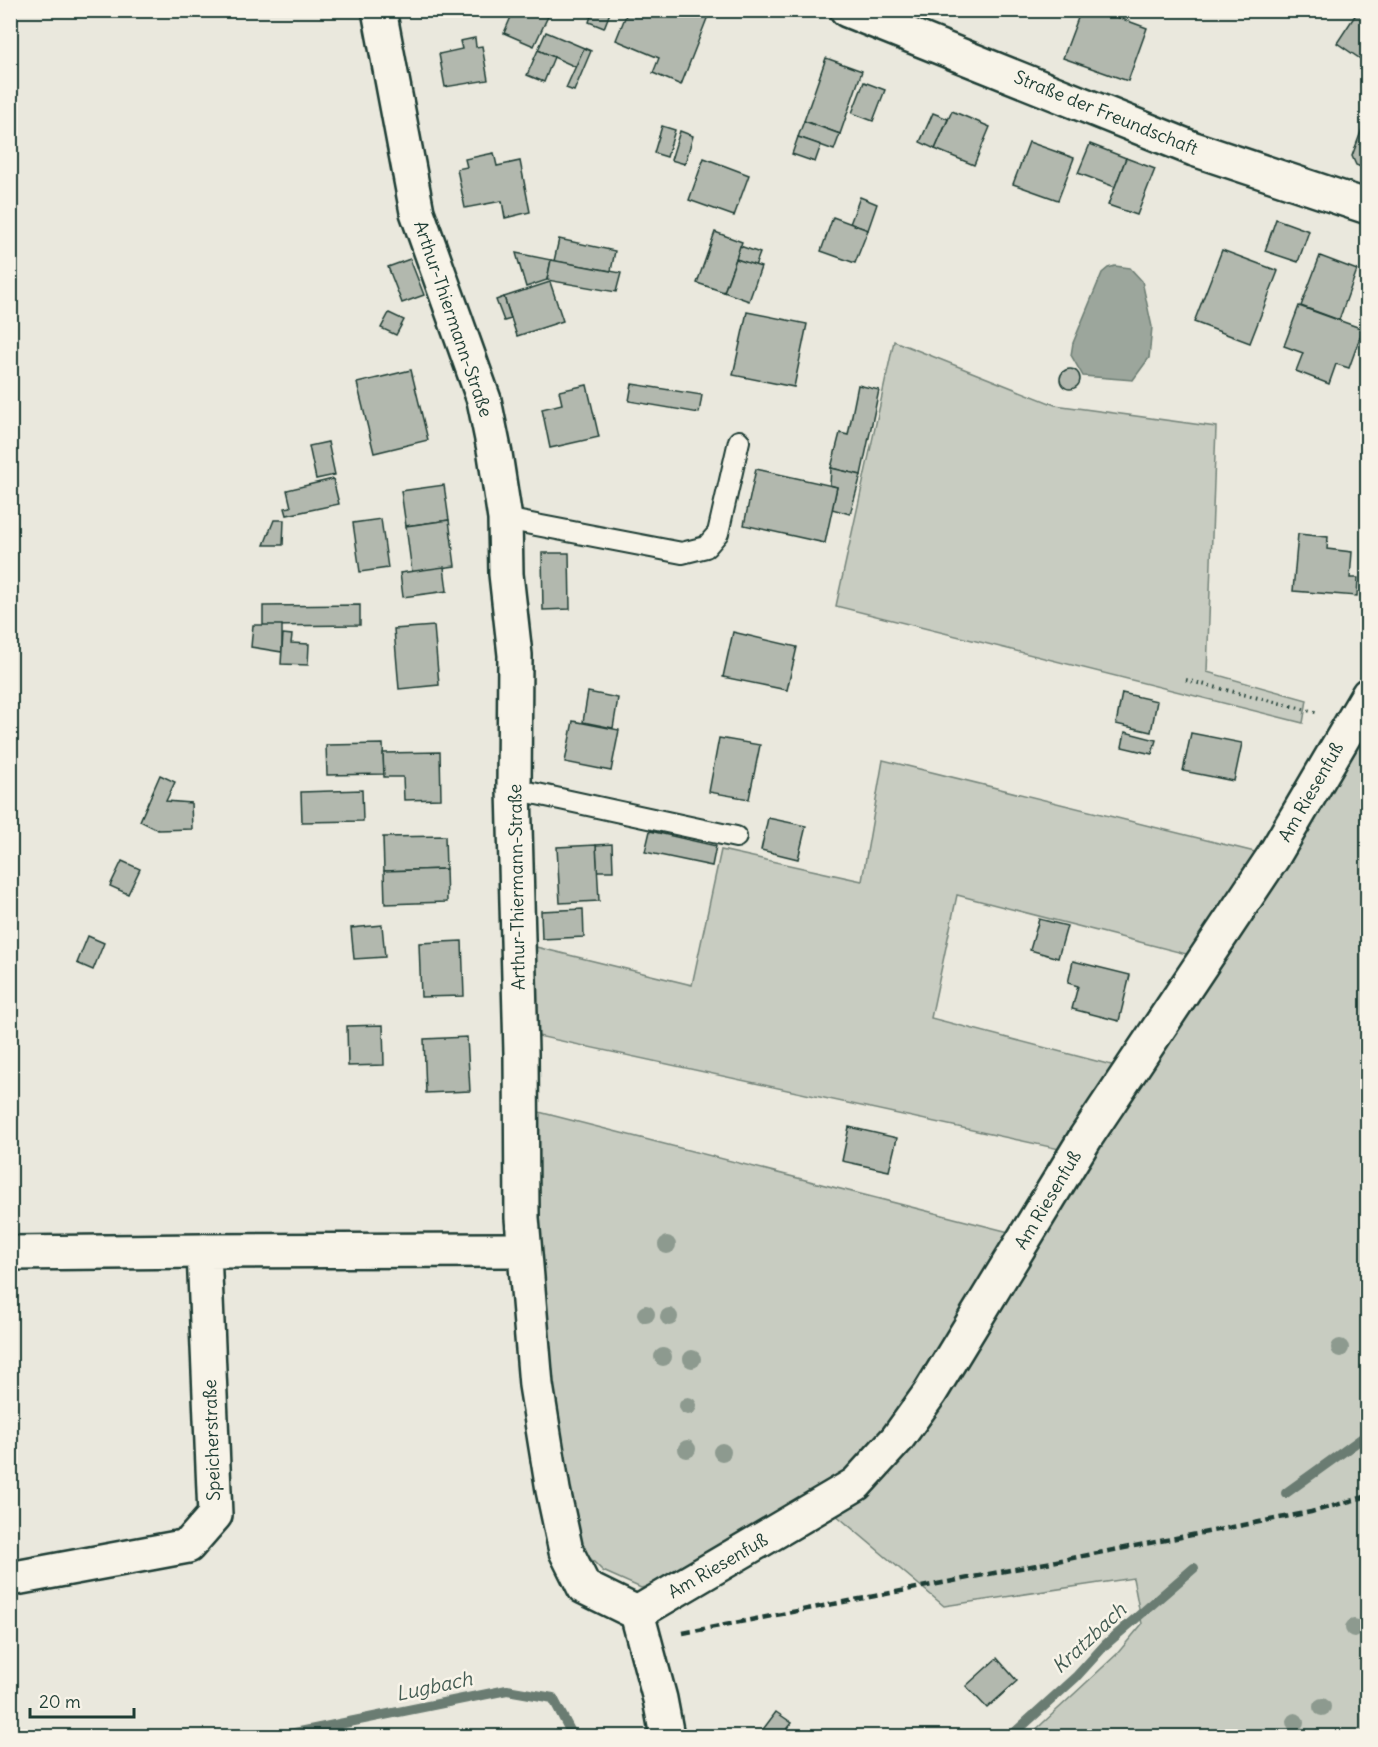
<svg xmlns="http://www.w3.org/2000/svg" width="1378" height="1747" font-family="Delius,sans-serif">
<rect width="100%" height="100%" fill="#eae8dd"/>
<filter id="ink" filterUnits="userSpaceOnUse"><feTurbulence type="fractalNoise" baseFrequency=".0167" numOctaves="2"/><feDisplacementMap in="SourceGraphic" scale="12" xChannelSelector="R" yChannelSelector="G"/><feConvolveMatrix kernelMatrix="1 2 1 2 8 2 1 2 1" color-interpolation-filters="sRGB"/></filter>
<g filter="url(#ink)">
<g fill="#c8ccc1" stroke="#74847a" stroke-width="1.5">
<path d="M 894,341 L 1055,405 L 1216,427 L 1207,672 L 1307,700 L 1303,723 L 836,606 Z"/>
<path d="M 1367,720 L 1367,1736 L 1029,1736 L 1117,1654 L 1142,1624 L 1133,1578 L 944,1606 L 835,1514 L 978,1333 Z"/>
<path d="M 883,760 L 1263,854 L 1194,956 L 957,895 L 931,1018 L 1119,1067 L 1064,1150 L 538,1036 L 536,947 L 692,985 L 721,850 L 862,881 Z"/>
<path d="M 539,1112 L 1009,1232 L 960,1321 L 856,1470 L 669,1580 L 641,1588 L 603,1571 L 585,1553 L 570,1500 L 551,1386 L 534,1227 Z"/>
</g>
<path fill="#9ca69c" stroke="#6a7c72" stroke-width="1.5" d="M 1115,266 L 1130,268 L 1142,281 L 1152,327 L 1149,358 L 1133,380 L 1083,376 L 1071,355 L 1073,343 L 1102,273 L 1108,268 Z"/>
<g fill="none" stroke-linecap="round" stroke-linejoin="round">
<g stroke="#6a7c72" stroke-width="10">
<path d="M 1286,1493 L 1368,1434"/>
<path d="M 280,1736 L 507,1690 L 553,1698 L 573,1736"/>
<path d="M 1011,1736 L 1076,1677 L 1105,1645 L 1194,1568"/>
</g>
</g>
<g fill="#b2b8ae" stroke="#1f3d34" stroke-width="1.5">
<path d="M 514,10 L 551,10 L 534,46 L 504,33 Z"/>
<path d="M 593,10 L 611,10 L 604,28 L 589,22 Z"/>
<path d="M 628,10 L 694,10 L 708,16 L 681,85 L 653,73 L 659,58 L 616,40 Z"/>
<path d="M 1001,10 L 1020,10 L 1016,16 Z"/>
<path d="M 1081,10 L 1098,10 L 1147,28 L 1128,81 L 1063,58 Z"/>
<path d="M 1368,10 L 1368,53 L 1362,60 L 1337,43 L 1358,11 L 1364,15 Z"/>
<path d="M 546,32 L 584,48 L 576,67 L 538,50 Z"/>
<path d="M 475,38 L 476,47 L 482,46 L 488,80 L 445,87 L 439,54 L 462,49 L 460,41 Z"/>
<path d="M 584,48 L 591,51 L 574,91 L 566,88 Z"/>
<path d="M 538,50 L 554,57 L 544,82 L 527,75 Z"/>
<path d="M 826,58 L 862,71 L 840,134 L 804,121 Z"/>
<path d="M 864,82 L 885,90 L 873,121 L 852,113 Z"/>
<path d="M 952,111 L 990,127 L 974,165 L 935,149 Z"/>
<path d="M 933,113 L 948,119 L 935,149 L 920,142 Z"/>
<path d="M 1368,113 L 1368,170 L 1356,165 L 1352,156 Z"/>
<path d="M 804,121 L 840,134 L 834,150 L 798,137 Z"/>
<path d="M 662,126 L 675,130 L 667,157 L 654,153 Z"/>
<path d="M 680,131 L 693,136 L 685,164 L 671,160 Z"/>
<path d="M 798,137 L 821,145 L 815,162 L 792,154 Z"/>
<path d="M 1029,142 L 1074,158 L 1058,200 L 1013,184 Z"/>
<path d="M 1090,144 L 1126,158 L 1115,187 L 1078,173 Z"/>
<path d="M 494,153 L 497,166 L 520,161 L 530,212 L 505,218 L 502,201 L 465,208 L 457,169 L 467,167 L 465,159 Z"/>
<path d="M 704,158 L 749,175 L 734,216 L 689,200 Z"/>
<path d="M 1126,158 L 1155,169 L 1137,215 L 1108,205 Z"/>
<path d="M 860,197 L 877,204 L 868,230 L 850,224 Z"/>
<path d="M 833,217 L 868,230 L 855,263 L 821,251 Z"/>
<path d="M 1276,219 L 1309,231 L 1298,262 L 1265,251 Z"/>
<path d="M 715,232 L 742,242 L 724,292 L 697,283 Z"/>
<path d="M 559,239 L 615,251 L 611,271 L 554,261 Z"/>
<path d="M 740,246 L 760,253 L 755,266 L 736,259 Z"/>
<path d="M 1222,250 L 1278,271 L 1250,343 L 1194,322 Z"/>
<path d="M 516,253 L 551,260 L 547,280 L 526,287 Z"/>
<path d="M 1320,256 L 1357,270 L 1339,320 L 1301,306 Z"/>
<path d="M 410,259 L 424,295 L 402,303 L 388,267 Z"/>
<path d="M 736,259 L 761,267 L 749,301 L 724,292 Z"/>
<path d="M 551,260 L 621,273 L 616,292 L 547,280 Z"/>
<path d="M 550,282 L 563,321 L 517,336 L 504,297 Z"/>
<path d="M 504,297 L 511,319 L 504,321 L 496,300 Z"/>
<path d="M 1299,306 L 1363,329 L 1349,368 L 1336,364 L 1329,384 L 1296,371 L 1303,353 L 1284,346 Z"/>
<path d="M 747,312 L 807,324 L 794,387 L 733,375 Z"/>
<path d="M 389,313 L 404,320 L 396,335 L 381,328 Z"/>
<circle cx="1070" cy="379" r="10"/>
<path d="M 411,370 L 428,440 L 374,453 L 357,383 Z"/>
<path d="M 632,384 L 702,395 L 699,413 L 629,401 Z"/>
<path d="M 587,385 L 599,437 L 550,448 L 542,409 L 562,404 L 559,391 Z"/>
<path d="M 858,385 L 879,390 L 861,475 L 831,468 L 840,433 L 848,435 Z"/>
<path d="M 328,442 L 335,475 L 316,479 L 309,446 Z"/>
<path d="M 831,468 L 861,475 L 850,514 L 832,509 L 837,487 L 830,485 Z"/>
<path d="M 756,469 L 837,487 L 825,543 L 744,525 Z"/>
<path d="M 333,479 L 339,504 L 287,515 L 285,508 L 291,507 L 287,490 Z"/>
<path d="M 444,485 L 449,520 L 406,526 L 401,491 Z"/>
<path d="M 381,519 L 388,568 L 360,572 L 353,523 Z"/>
<path d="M 274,520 L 284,520 L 283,545 L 264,545 Z"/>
<path d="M 449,520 L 455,566 L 412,572 L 406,526 Z"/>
<path d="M 1298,534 L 1328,537 L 1327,549 L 1352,552 L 1350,578 L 1358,578 L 1357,596 L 1293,591 Z"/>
<path d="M 542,553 L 569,553 L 570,609 L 543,610 Z"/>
<path d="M 444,567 L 447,591 L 403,597 L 400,573 Z"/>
<path d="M 360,605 L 360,625 L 263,626 L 263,606 Z"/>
<path d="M 253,625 L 282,625 L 282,652 L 251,647 Z"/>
<path d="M 434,626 L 439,685 L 399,689 L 394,629 Z"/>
<path d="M 733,632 L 797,647 L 787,690 L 723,677 Z"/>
<path d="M 283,634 L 292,635 L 291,643 L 309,644 L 308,665 L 281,664 Z"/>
<path d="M 588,692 L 618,698 L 613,728 L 583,722 Z"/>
<path d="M 1122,693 L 1157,701 L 1151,732 L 1116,724 Z"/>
<path d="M 573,721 L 619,730 L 611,771 L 565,762 Z"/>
<path d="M 1125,732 L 1156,740 L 1152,754 L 1122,747 Z"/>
<path d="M 1191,733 L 1242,743 L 1234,781 L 1183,771 Z"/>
<path d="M 719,738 L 760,745 L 749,799 L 709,792 Z"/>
<path d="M 383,744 L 384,774 L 327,775 L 326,745 Z"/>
<path d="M 440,752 L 441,799 L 404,800 L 403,777 L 384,777 L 383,753 Z"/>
<path d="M 160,775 L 175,782 L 166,801 L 191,803 L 192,829 L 158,830 L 140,821 Z"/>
<path d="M 362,790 L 363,821 L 302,822 L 301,792 Z"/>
<path d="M 768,818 L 806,826 L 798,859 L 761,850 Z"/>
<path d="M 650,831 L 716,846 L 712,866 L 645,852 Z"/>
<path d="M 445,836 L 446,869 L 384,871 L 383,837 Z"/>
<path d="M 612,844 L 613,871 L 597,871 L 596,845 Z"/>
<path d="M 596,845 L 599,901 L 560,903 L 557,847 Z"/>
<path d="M 122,861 L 140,869 L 128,894 L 110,886 Z"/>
<path d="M 446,869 L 447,902 L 385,904 L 384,871 Z"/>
<path d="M 583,909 L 584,937 L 542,939 L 541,911 Z"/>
<path d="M 1039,919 L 1067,926 L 1058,958 L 1030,950 Z"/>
<path d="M 382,925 L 385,957 L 354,959 L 351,928 Z"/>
<path d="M 88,936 L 104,943 L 93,970 L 77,963 Z"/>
<path d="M 462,941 L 464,996 L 421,997 L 419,943 Z"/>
<path d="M 1073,961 L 1130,975 L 1119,1021 L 1072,1009 L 1078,986 L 1068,983 Z"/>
<path d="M 383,1025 L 384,1065 L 348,1066 L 347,1026 Z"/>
<path d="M 467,1037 L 470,1091 L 426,1093 L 424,1039 Z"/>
<path d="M 849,1127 L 897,1138 L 889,1171 L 842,1161 Z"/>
<path d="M 997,1658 L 1017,1681 L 987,1708 L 966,1686 Z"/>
<path d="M 776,1712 L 792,1723 L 782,1736 L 758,1736 Z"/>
</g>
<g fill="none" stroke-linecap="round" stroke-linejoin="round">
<g stroke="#1f3d34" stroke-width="24">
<g id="lane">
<path d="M 505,519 L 682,553 L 706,547 L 718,533 L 739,441"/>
<path d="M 514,789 L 736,837"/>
</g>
</g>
<g stroke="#1f3d34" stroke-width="38">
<g id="street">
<path d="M 379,10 L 417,212 L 484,400 L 495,454 L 505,519 L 506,574 L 515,655 L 514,789 L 521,1053 L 522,1218 L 536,1385 L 553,1490 L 566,1551 L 584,1587 L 637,1613 L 660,1699 L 667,1736"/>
<path d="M 847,10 L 1194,149 L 1368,207"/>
<path d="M 10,1253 L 204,1251"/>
<path d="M 10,1579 L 188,1546 L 215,1515 L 204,1251 L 524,1250"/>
<path d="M 637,1613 L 856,1484 L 897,1439 L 930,1393 L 1086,1137 L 1273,857 L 1368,695"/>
</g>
</g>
<path stroke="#1f3d34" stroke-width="4" stroke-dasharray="1.5 4.5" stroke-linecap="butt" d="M 1186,680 L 1319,713"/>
<use href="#lane" stroke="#f7f3e8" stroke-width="20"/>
<use href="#street" stroke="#f7f3e8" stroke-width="33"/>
<path stroke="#1f3d34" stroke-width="4.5" stroke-dasharray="9 4.5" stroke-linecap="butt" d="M 683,1633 L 1311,1512 L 1368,1496"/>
</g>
<g fill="#8d9a8f">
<circle cx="667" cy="1245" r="9"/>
<circle cx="646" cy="1314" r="9"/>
<circle cx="669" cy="1317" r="9"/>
<circle cx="1340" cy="1348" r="9"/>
<circle cx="663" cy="1357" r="9"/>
<circle cx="692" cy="1359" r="9"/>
<circle cx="688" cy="1406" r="9"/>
<circle cx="687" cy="1449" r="9"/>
<circle cx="722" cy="1452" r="9"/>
<circle cx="1354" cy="1628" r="9"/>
<circle cx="1322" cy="1707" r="9"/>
<circle cx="1295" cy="1722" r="9"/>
</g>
</g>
<g text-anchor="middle" stroke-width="5" stroke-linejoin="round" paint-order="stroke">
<g font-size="18" fill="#1f3d34" stroke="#f7f3e8">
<text transform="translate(1106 113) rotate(22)" y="6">Straße der Freundschaft</text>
<text transform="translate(453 319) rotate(71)" y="6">Arthur-Thiermann-Straße</text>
<text transform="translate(1311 792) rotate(-60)" y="6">Am Riesenfuß</text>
<text transform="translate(517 887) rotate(-91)" y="6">Arthur-Thiermann-Straße</text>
<text transform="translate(1048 1200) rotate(-59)" y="6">Am Riesenfuß</text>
<text transform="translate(212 1440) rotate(-92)" y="6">Speicherstraße</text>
<text transform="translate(718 1566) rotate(-30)" y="6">Am Riesenfuß</text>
</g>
<g font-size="20" font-style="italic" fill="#445c53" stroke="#f7f3e8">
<text transform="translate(1089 1638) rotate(-43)" y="7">Kratzbach</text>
<text transform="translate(434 1686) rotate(-12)" y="7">Lugbach</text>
</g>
</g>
<rect width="1378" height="1747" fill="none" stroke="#f7f3e8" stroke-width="36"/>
<rect x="18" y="18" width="1342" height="1711" fill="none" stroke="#1f3d34" stroke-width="2" filter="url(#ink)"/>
<path d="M30 1708v9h104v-9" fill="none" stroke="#1f3d34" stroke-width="3"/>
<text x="39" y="1708" font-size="18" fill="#1f3d34" stroke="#f7f3e8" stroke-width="4.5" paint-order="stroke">20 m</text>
</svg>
